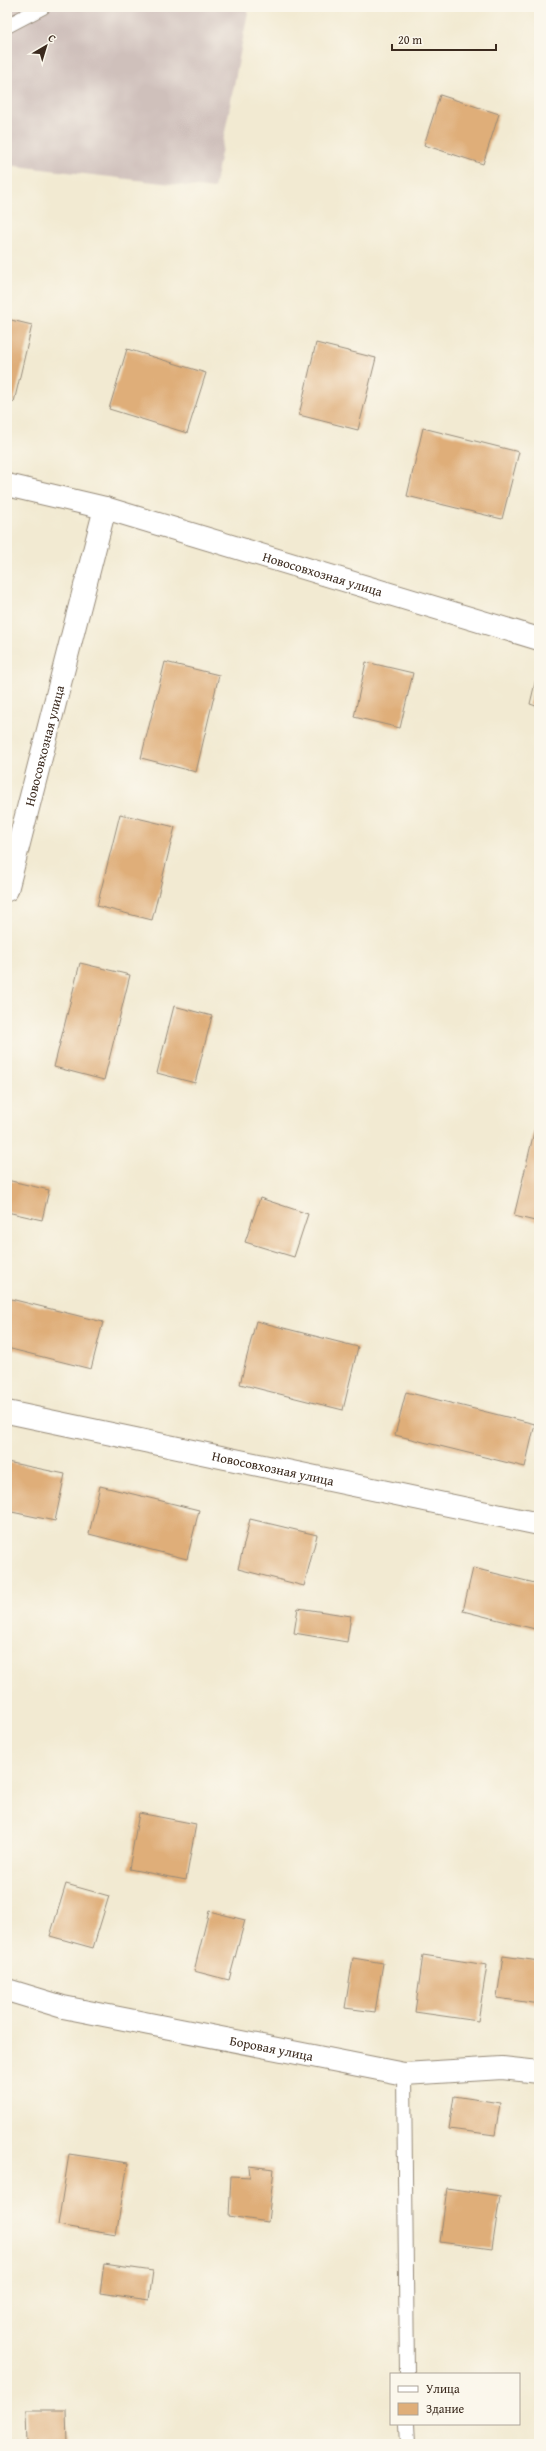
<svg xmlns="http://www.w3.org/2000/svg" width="546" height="2451" font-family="'Gentium Book Plus',serif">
<rect width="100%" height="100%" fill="#fbf7ec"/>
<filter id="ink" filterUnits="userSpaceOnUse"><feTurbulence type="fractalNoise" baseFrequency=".025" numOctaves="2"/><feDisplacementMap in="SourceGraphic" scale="8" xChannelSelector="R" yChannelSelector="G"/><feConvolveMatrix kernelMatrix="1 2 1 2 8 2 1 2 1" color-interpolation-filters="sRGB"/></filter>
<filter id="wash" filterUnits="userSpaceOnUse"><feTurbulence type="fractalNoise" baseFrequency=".012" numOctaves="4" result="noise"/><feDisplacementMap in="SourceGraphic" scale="16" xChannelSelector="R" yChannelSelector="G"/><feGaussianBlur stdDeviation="0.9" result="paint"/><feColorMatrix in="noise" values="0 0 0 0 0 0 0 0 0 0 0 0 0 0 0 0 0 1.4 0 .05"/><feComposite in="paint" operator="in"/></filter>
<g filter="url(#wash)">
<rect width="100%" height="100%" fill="#f2ead2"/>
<path fill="#cfc0bb" d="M 7,7 L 249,7 L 214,189 L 7,165 Z"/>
<g id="blocks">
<g fill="#dfae79">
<path d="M 440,95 L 499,114 L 483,164 L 424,145 Z"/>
<path d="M 7,319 L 32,325 L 14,402 L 7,400 Z"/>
<path d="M 316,343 L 376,358 L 358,430 L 299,415 Z"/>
<path d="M 127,349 L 206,373 L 187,433 L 109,409 Z"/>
<path d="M 423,428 L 519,452 L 502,519 L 407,496 Z"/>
<path d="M 165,662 L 219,675 L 196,772 L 141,758 Z"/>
<path d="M 366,662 L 413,673 L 400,728 L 354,717 Z"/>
<path d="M 538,670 L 539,670 L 539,707 L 530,704 Z"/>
<path d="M 120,814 L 175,827 L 152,920 L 97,906 Z"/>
<path d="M 80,963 L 130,975 L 104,1080 L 54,1067 Z"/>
<path d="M 174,1006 L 212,1016 L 195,1083 L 157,1073 Z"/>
<path d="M 538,1115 L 539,1115 L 539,1222 L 514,1216 Z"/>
<path d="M 7,1180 L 49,1190 L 42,1220 L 7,1212 Z"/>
<path d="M 260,1198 L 308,1214 L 294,1257 L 245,1242 Z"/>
<path d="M 7,1298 L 103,1322 L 91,1369 L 7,1348 Z"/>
<path d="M 256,1321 L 358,1347 L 343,1410 L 240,1384 Z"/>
<path d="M 406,1392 L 535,1424 L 525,1467 L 395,1435 Z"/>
<path d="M 7,1462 L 65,1474 L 55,1521 L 7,1511 Z"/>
<path d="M 100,1486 L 199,1510 L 187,1559 L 89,1534 Z"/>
<path d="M 250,1519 L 317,1535 L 304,1586 L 238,1569 Z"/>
<path d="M 473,1568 L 539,1584 L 539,1630 L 463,1611 Z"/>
<path d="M 298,1608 L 351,1616 L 347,1642 L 294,1633 Z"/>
<path d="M 139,1813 L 196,1824 L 186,1880 L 129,1869 Z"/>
<path d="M 66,1884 L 109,1896 L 93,1948 L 50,1936 Z"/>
<path d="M 209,1911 L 245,1920 L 229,1980 L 194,1971 Z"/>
<path d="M 423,1955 L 487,1965 L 478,2021 L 415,2012 Z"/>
<path d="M 503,1956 L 539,1961 L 539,2004 L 497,1998 Z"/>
<path d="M 353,1958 L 383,1963 L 375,2012 L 345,2008 Z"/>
<path d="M 454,2096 L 500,2103 L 495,2135 L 449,2129 Z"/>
<path d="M 69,2154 L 128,2163 L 116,2235 L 58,2225 Z"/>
<path d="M 249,2166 L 274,2169 L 268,2222 L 229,2216 L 231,2176 L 250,2177 Z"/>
<path d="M 447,2188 L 500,2196 L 492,2249 L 440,2242 Z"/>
<path d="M 104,2264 L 153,2271 L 149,2300 L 100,2293 Z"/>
<path d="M 26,2410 L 66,2410 L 67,2444 L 27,2444 Z"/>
</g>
</g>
</g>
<g filter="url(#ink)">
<use href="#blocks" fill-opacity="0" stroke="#968a78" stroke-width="1"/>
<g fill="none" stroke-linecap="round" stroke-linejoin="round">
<g stroke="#968a78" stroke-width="16">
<g id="lane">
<path d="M 7,26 L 43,7"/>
<path d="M 404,2074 L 407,2374"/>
<path d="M 407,2424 L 408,2444"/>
</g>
</g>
<g stroke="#968a78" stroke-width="24">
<g id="street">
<path id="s1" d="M 7,890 L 105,508"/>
<path id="s2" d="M 7,1412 L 539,1524"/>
<path id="s3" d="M 7,1990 L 63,2007 L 404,2074 L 502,2068 L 539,2072"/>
</g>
</g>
<g stroke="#968a78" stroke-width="24">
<g id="secondary">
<path id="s4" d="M 7,485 L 105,508 L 539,639"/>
</g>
</g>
<use href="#lane" stroke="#fff" stroke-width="14"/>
<use href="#street" stroke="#fff" stroke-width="22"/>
<use href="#secondary" stroke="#fff" stroke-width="22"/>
</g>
</g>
<g text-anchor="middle" stroke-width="3.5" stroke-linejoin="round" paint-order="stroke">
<g font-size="13" fill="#3b2a1e" stroke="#fbf7ec">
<text dy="5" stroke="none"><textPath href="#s4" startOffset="328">Новосовхозная улица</textPath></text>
<text dy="5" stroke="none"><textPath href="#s1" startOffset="149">Новосовхозная улица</textPath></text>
<text dy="5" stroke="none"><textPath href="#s2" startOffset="272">Новосовхозная улица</textPath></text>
<text dy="5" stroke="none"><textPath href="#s3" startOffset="271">Боровая улица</textPath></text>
</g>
</g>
<rect width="546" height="2451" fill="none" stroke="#fbf7ec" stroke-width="24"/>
<rect x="390" y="2373" width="130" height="52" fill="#fbf7ec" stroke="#aea59a"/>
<rect x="398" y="2386" width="20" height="6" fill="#ffffff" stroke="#aea59a"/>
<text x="426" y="2393" font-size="12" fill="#3b2a1e">Улица</text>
<rect x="398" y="2403" width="20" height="12" fill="#dfae79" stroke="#aea59a"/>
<text x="426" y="2413" font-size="12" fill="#3b2a1e">Здание</text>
<g transform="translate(46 46) rotate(38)" stroke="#fbf7ec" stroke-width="3" paint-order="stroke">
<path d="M0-3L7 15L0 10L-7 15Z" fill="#3b2a1e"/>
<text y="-6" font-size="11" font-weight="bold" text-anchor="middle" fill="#3b2a1e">С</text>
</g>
<path d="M392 44v6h104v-6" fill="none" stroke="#3b2a1e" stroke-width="2"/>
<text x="398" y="44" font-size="12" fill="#3b2a1e" stroke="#fbf7ec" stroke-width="3" paint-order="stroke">20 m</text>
</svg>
